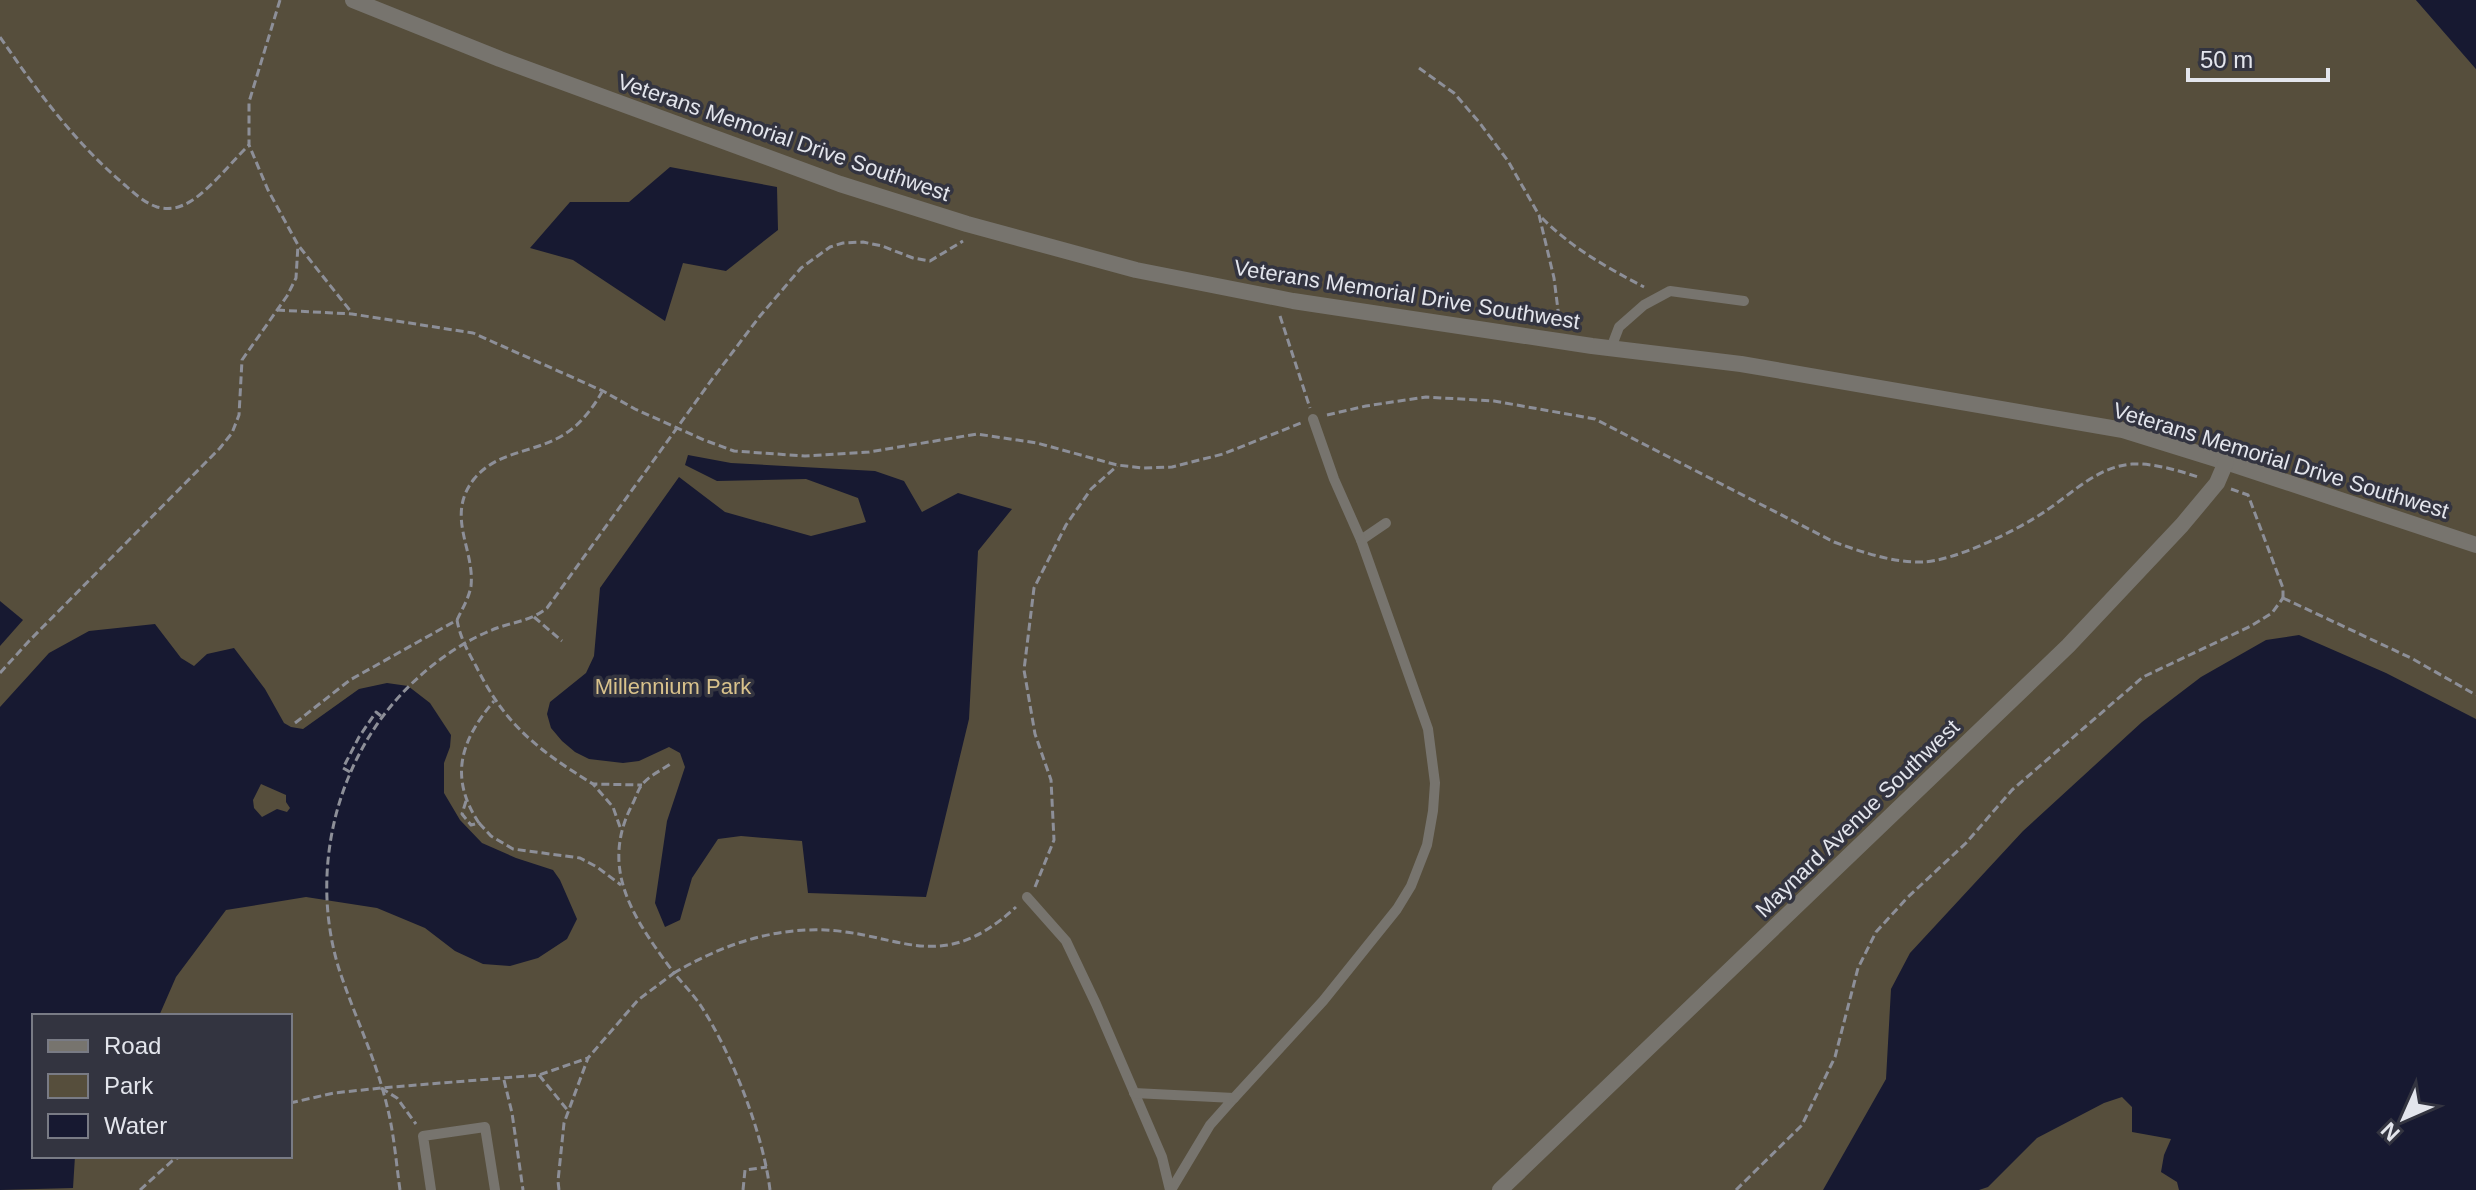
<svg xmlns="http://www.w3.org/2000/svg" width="2476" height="1190" font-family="Arial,sans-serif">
<rect width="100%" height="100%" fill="#333440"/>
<path fill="#564e3c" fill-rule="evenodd" d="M 0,0 L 2416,0 L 2476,69 L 2476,1190 L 0,1190 ZM 34,1016 L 290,1016 L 290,1156 L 34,1156 Z"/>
<g fill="#171931" fill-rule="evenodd">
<path d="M 2416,0 L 2476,0 L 2476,69 Z"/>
<path d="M 670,167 L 777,187 L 778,230 L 726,271 L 683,263 L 665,321 L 573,260 L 530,248 L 570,202 L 629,202 Z"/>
<path d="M 688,455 L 731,463 L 875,471 L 904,481 L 922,512 L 958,493 L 1012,509 L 978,551 L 969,719 L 926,897 L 808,893 L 802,841 L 741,836 L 718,839 L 692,878 L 680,920 L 665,927 L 655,903 L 667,821 L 685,767 L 680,753 L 669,747 L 639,761 L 623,763 L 589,759 L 575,752 L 562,741 L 551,728 L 547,714 L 550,702 L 586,673 L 594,656 L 600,588 L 679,477 L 725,512 L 811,536 L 866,522 L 858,498 L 806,479 L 717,481 L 685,465 Z"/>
<path d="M 0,601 L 23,620 L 0,646 Z"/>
<path d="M 155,624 L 181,658 L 194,666 L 207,654 L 234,648 L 265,689 L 284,723 L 291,727 L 303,729 L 359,689 L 387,683 L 408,686 L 430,703 L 451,735 L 450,747 L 444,763 L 444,793 L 460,820 L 482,843 L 516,858 L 553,870 L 560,880 L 577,919 L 567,939 L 538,958 L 510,966 L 483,964 L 455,951 L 425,928 L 377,908 L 306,897 L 226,910 L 176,977 L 159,1016 L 34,1016 L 34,1156 L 75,1156 L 73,1188 L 0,1190 L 0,707 L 49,653 L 89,631 ZM 261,784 L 286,795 L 286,802 L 290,808 L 287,812 L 277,809 L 262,817 L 254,808 L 253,800 Z"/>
<path d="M 2299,635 L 2386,673 L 2476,719 L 2476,1190 L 2179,1190 L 2177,1182 L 2161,1172 L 2164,1155 L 2171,1139 L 2132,1132 L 2132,1107 L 2122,1097 L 2104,1103 L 2037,1138 L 1988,1187 L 1979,1190 L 1823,1190 L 1886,1079 L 1891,989 L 1910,953 L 2023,831 L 2142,722 L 2201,677 L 2266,640 Z"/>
</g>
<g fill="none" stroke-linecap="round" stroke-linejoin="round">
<g stroke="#8d8f98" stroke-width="3" stroke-dasharray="8 4" stroke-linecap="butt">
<path d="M 280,0 L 249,102 L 249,145 L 268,190 L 298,245 L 352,313"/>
<path d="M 0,37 C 37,91 76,144 126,186 C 135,194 145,203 157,207 C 164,209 174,209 181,206 C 204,198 231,162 249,145"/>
<path d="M 1419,68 L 1454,93 L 1479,122 L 1508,161 L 1539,215 L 1554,278 L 1560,326"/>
<path d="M 1542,218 C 1572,248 1606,267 1644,287"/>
<path d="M 277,310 L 352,314 L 473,333 L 603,391 L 635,409 L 704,440 L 734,451 L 805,456 L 869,452 L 977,434 L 1037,443 L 1117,465 L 1143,468 L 1172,467 L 1223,454 L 1301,423"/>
<path d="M 1280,316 L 1310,408"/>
<path d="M 1327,415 L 1366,406 L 1426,397 L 1494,401 L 1595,419 L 1834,542 C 1862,552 1893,563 1923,562 C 1955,561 2020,529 2047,510 C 2074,492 2097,467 2132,464 C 2153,463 2177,470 2198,477"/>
<path d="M 2231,489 L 2248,495 L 2283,588 L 2283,598"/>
<path d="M 2283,598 L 2411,658 L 2476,695"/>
<path d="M 534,617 L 562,641"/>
<path d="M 457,620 C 462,609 469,598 471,586 C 475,549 445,516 474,479 C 495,453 528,453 556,439 C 577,429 591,411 602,392"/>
<path d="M 0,673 L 29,641 L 220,448 L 232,433 L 239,415 L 242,360 L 287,296 L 296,278 L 298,245"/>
<path d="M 295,723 L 350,680 L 457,620 C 460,637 468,652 476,666 C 505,725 538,750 593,784"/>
<path d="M 350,772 L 343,768 L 359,737 L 376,712 L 381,716"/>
<path d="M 466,801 L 462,814 L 471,825 L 479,823 C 449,778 460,741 494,701"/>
<path d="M 479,823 L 491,836 L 513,849 L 580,858 L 597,867 L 621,885"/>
<path d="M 620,827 L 613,807 L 593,784 L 642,785"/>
<path d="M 1035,887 L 1054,840 L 1051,780 L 1035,734 L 1024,670 L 1034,588 L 1066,525 L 1091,489 L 1117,466"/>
<path d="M 539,1075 L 569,1112"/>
<path d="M 504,1080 L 512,1113 L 523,1190"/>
<path d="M 381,1088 L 397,1098 L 416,1124"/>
<path d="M 290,1103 L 334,1093 L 381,1088 L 539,1075 L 588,1058"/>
<path d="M 140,1190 L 172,1161 L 181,1156"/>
<path d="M 400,1190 C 396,1162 394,1133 387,1106 C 376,1059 354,1015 339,969 C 307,866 339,747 420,676 C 442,656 470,638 497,628 C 514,622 533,620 547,608 L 713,378 L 760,316 L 801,268 L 830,247 L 843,243 L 863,242 L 882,246 L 913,258 L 930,261 L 963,241"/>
<path d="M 559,1190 L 558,1181 L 564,1123 L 588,1058 L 638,1000 L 674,973 C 634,919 598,869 633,803 C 636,797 638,790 641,786 C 648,776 662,770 672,763"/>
<path d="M 743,1190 L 745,1170 L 767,1167"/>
<path d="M 770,1190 C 763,1133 732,1054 701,1006 C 693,994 683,984 674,973 C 715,949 759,932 807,930 C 894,926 935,982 1016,907"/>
<path d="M 1736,1190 L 1802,1125 L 1835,1057 L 1858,968 L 1876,932 L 1907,898 L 1966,843 L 2012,790 L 2143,677 L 2251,626 L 2272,613 L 2283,598"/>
</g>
<g stroke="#77746e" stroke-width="10">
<path d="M 1611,348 L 1619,327 L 1644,305 L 1670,291 L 1744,301"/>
<path d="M 1361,540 L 1386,523"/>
<path d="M 1027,897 L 1066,941 L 1096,1004 L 1162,1157 L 1170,1190"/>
<path d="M 1134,1093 L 1234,1098 L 1210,1125 L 1171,1190"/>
<path d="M 1234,1098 L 1323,1001 L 1397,909 L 1411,886 L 1427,845 L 1433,811 L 1435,783 L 1428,729 L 1361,540 L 1334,479 L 1313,419"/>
<path d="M 431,1190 L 423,1136 L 485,1127 L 495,1190"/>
</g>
<g stroke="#77746e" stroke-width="16">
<path d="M 353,0 L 500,59 L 840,184 L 967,224 L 1136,270 L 1293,301 L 1592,346 L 1741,364 L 2123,430 L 2226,462 L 2476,545"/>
<path d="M 1500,1190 L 2068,646 L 2182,525 L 2217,483 L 2226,462"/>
</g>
</g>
<g text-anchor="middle" stroke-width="7" stroke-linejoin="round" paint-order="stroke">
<g font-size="22" fill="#e3e5ec" stroke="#333440">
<text transform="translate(784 137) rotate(19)" y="8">Veterans Memorial Drive Southwest</text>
<text transform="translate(1407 294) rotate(9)" y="8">Veterans Memorial Drive Southwest</text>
<text transform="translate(2281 460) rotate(17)" y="8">Veterans Memorial Drive Southwest</text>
<text transform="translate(1857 818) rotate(-44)" y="8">Maynard Avenue Southwest</text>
</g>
<g font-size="22" fill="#d9c28c" stroke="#333440">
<text x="673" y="694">Millennium Park</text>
</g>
</g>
<rect x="32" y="1014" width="260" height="144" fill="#333440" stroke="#797b85" stroke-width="2"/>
<rect x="48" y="1040" width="40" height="12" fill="#77746e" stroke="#797b85" stroke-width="2"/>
<text x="104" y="1054" font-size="24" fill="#e3e5ec">Road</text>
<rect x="48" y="1074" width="40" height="24" fill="#564e3c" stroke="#797b85" stroke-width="2"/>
<text x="104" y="1094" font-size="24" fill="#e3e5ec">Park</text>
<rect x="48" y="1114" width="40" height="24" fill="#171931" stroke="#797b85" stroke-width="2"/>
<text x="104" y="1134" font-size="24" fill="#e3e5ec">Water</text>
<g transform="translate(2404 1118) rotate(225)" stroke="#333440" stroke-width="6" paint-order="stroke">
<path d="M0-6L14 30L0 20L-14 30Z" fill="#e3e5ec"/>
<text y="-12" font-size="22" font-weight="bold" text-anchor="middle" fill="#e3e5ec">N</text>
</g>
<path d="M2188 68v12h140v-12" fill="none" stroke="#e3e5ec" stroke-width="4"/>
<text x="2200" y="68" font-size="24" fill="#e3e5ec" stroke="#333440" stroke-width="6" paint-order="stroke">50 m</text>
</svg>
